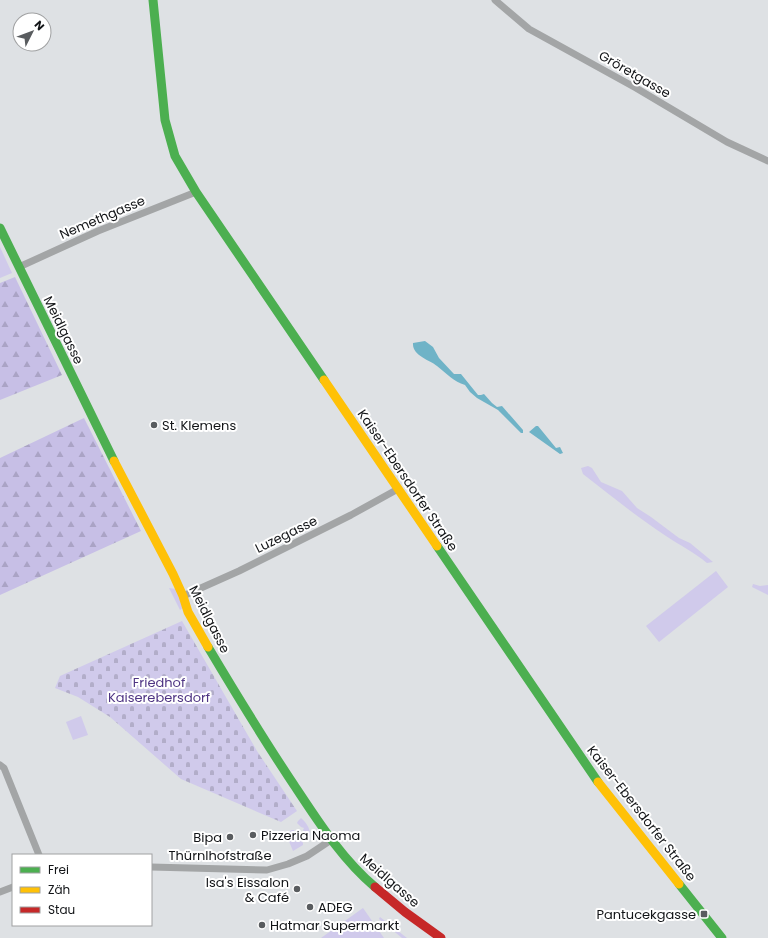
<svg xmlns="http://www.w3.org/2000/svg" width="768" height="938" font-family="Poppins,sans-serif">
<defs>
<pattern id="forest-firs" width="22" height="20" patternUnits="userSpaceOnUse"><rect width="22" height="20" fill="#c7bfe6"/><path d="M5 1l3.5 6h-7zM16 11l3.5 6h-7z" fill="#aaa3c5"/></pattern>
<pattern id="cemetery-stones" width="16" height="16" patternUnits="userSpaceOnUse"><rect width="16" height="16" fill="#d0caeb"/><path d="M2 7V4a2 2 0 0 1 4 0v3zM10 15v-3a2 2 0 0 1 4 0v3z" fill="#b2adc9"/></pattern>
</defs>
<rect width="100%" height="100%" fill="#dee1e4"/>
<g fill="#d0caeb">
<path d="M 0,247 L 12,273 L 0,278 Z"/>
<path d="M 588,466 L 592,468 L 601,482 L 622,491 L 637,508 L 651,517 L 679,538 L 690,543 L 713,562 L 707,563 C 694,552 679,545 666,536 C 637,517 610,495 583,474 L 581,468 Z"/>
<path d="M 716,571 L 728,587 L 659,642 L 646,626 Z"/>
<path d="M 753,584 L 760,586 L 768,585 L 768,595 L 752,587 Z"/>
<path d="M 169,588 L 176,589 L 183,608 L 180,610 Z"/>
<path d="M 81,716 L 88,735 L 73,740 L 66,722 Z"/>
<path d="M 301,818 C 307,823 312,831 309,838 L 308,838 L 303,830 L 304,828 L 301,827 L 297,823 L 298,821 Z"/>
<path d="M 292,830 L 294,830 L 295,832 L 294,834 L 297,835 L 303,843 L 303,845 L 293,851 L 286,834 Z"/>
<path d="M 363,908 L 384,938 L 321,938 Z"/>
<path d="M 380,917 L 407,938 L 402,938 L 379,919 Z"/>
</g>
<g fill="url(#forest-firs)">
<path d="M 15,277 L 62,375 L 0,400 L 0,283 Z"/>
<path d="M 84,418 L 141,531 L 0,595 L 0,458 Z"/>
</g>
<path fill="url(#cemetery-stones)" d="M 182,621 L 257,751 L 297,811 L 281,822 L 181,779 L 110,717 L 78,697 L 55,688 L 60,676 Z"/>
<g fill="#6fb3c7">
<path d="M 425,341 L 433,347 L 439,358 L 454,374 L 461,374 L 478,395 L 481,395 L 484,394 L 492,403 L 497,407 L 502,406 L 523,430 L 523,433 L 521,433 L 498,410 L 477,398 L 470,392 L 465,385 C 454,382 446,373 437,366 C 430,360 412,356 413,343 Z"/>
<path d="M 536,426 L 538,426 L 556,448 L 560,447 L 563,453 L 560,454 L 529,432 Z"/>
</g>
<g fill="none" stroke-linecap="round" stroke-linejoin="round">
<g stroke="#a3a5a6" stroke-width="7">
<path d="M 495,0 L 529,29 L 636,88 L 727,142 L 768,161"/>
<path d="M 19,267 L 98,231 L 196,192"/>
<path d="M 183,596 L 239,571 L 351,515 L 398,489"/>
<path d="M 0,765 L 4,768 L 39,855"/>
<path d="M 151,867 L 267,870 L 288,864 L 307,856 L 331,840"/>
<path d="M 0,892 L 13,887"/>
</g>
<g stroke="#4caf50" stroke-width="9">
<path d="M 153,0 L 165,120 L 175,156 L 196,192 L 324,380"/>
<path d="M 0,228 L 114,461"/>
<path d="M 437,546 L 598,782"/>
<path d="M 208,647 C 236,694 264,740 294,785 C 318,821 341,858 375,887"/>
<path d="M 679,884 L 722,938"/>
</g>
<g stroke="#ffc107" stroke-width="9">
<path d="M 324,380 L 437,546"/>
<path d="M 114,461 L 173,574 L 183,596 L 188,612 L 208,647"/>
<path d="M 598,782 L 679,884"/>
</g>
<path stroke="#c62828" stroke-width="9" d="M 375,887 L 405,912 L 441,938"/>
</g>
<g fill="#595c5f" stroke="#fff" stroke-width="1.5">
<circle cx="154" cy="425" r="4"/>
<circle cx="253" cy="835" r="4"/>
<circle cx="230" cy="837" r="4"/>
<circle cx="297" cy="889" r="4"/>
<circle cx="310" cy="907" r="4"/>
<rect x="700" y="910" width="8" height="8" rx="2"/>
<circle cx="262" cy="925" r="4"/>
</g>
<g text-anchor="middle" stroke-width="4" stroke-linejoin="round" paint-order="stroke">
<g font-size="13" fill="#121417" stroke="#fff">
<text transform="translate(635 74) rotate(30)" y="5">Gröretgasse</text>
<text transform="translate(102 217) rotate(-23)" y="5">Nemethgasse</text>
<text transform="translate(64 330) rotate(64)" y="5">Meidlgasse</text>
<text transform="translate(408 480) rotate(56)" y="5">Kaiser-Ebersdorfer Straße</text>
<text transform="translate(286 534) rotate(-26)" y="5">Luzegasse</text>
<text transform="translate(210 619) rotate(63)" y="5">Meidlgasse</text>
<text transform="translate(642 813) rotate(52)" y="5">Kaiser-Ebersdorfer Straße</text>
<text x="220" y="860">Thürnlhofstraße</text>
<text transform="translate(390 880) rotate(41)" y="5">Meidlgasse</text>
</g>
<g font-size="13" fill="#121417" stroke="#fff" text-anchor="start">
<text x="162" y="430">St. Klemens</text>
<text x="261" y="840">Pizzeria Naoma</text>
<text x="222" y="842" text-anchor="end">Bipa</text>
<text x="289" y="887" text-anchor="end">Isa's Eissalon<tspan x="289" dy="15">&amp; Café</tspan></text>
<text x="318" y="912">ADEG</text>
<text x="696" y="919" text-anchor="end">Pantucekgasse</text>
<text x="270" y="930">Hatmar Supermarkt</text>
</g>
<g font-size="13" fill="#4f3584" stroke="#fff">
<text x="159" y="687">Friedhof<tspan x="159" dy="15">Kaiserebersdorf</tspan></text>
</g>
</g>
<rect x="12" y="854" width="140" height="72" fill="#ffffff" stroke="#a0a1a2"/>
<rect x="20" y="867" width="20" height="6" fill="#4caf50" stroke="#a0a1a2"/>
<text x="48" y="874" font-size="12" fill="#121417">Frei</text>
<rect x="20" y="887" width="20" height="6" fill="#ffc107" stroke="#a0a1a2"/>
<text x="48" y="894" font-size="12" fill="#121417">Zäh</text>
<rect x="20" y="907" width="20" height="6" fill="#c62828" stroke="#a0a1a2"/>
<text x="48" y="914" font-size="12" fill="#121417">Stau</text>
<g transform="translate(32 32) rotate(48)"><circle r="19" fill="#ffffff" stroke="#a0a1a2"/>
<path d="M0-3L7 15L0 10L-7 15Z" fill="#595c5f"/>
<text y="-6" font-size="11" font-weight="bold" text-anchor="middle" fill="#121417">N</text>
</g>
</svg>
